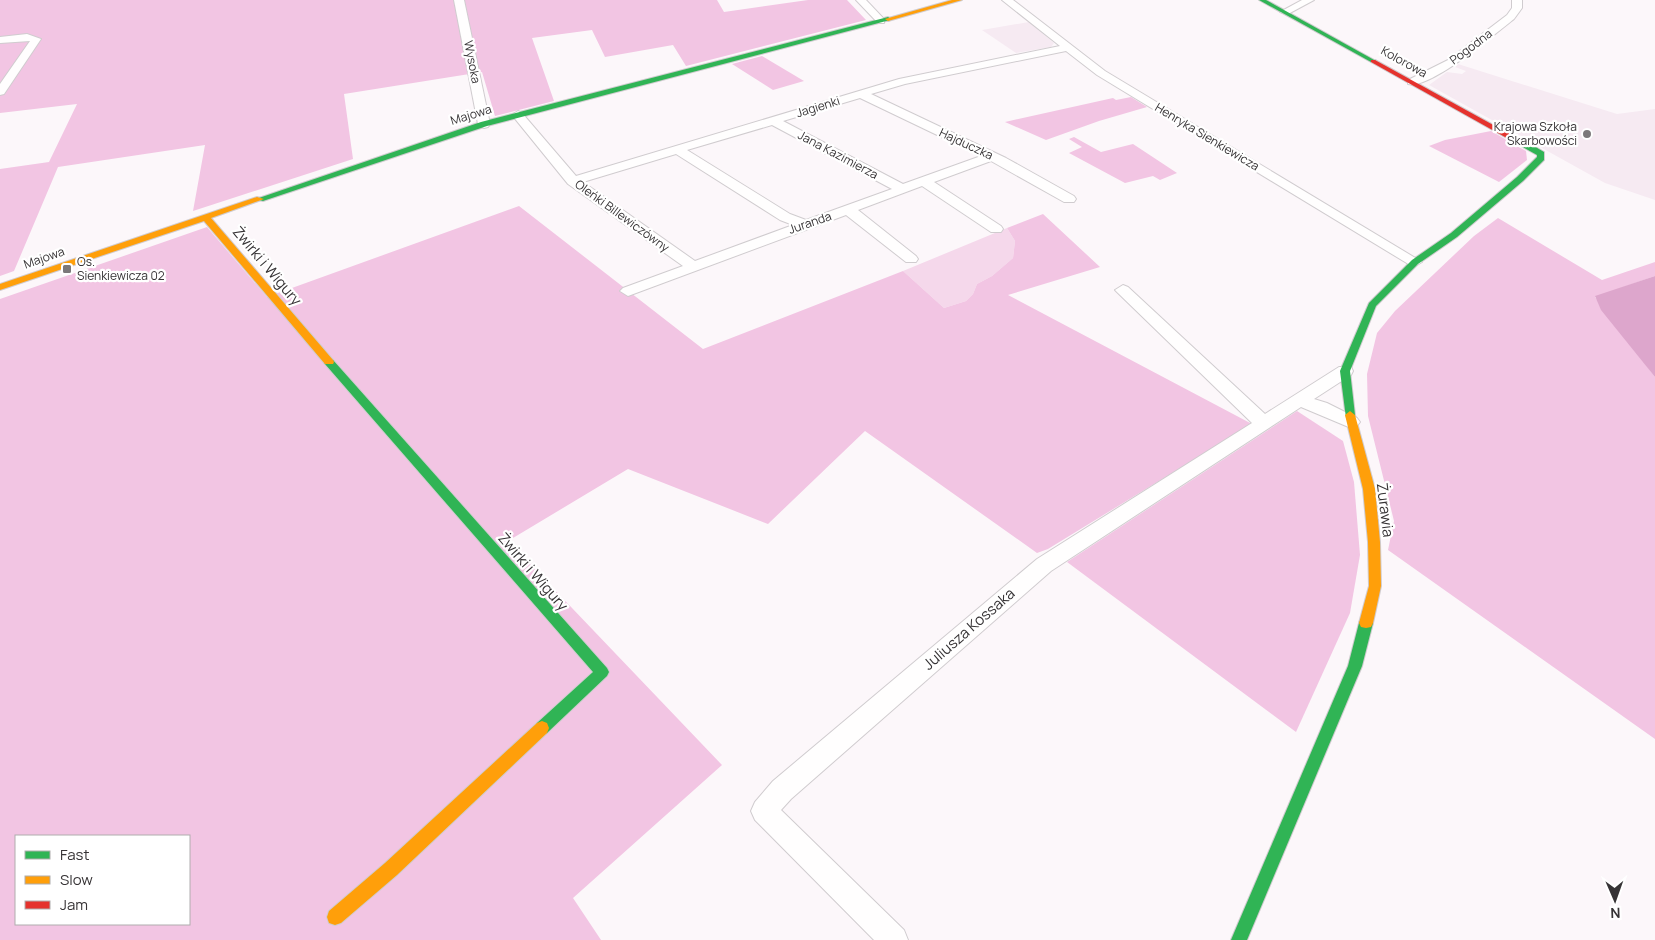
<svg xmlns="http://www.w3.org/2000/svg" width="1655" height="940" font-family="Manrope,sans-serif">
<rect width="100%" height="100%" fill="#fcf7fa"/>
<g fill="#f6eaf2">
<path d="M 1029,22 L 1054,43 L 1051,47 L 1016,53 L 982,30 Z"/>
<path d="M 1458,64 L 1617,114 L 1655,109 L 1655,200 L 1605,183 L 1429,85 L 1447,72 L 1462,74 L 1466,71 L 1455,67 Z"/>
</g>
<path fill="#f5d8eb" d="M 1007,228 L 1015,241 L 1013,258 L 992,276 L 977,284 L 973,294 L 966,301 L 944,308 L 903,271 Z"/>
<g fill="#f2c5e3" fill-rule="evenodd">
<path d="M 0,0 L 717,0 L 724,12 L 808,0 L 847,0 L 866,20 L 686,66 L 673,45 L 605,57 L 592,30 L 532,38 L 554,101 L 495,116 L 482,72 L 344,94 L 353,159 L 193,211 L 205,145 L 58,167 L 14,271 L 0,276 L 0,169 L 49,162 L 77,104 L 0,113 Z"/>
<path d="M 762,56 L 804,81 L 773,90 L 732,64 Z"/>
<path d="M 1131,97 L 1147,107 L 1099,121 L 1046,140 L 1005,122 L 1113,98 L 1116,100 Z"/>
<path d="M 1491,131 L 1526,151 L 1527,160 L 1499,182 L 1429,146 L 1445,140 Z"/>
<path d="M 1074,137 L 1101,152 L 1133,144 L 1177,173 L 1160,180 L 1153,176 L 1125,183 L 1069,153 L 1082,147 L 1069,139 Z"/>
<path d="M 519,206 L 703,349 L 903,271 L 944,308 L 966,301 L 973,294 L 977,284 L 992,276 L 1013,258 L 1015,241 L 1007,228 L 1043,214 L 1100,267 L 1008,295 L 1252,424 L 1048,549 L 1037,553 L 865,431 L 768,524 L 628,469 L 508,541 L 722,765 L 573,898 L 601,940 L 0,940 L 0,299 L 207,227 L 267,297 ZM 16,836 L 189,836 L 189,924 L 16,924 Z"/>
<path d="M 1498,218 L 1602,280 L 1655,262 L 1655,276 L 1595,297 L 1655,377 L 1655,739 L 1388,550 L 1394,521 L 1368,416 L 1367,374 L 1377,333 L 1395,311 L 1474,236 Z"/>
<path d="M 1297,411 L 1343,441 L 1354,482 L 1360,555 L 1350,613 L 1296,732 L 1067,562 Z"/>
</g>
<path fill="#dda6cc" d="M 1655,276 L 1655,377 L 1601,310 L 1595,296 Z"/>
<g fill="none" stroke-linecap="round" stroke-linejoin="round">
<g stroke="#d0cccf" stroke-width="2">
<g id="street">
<path d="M 454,0 L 464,0 L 490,124 L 488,127 L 484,128 L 478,124 Z"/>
<path d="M 856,0 L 866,0 L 884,19 L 884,23 L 878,23 Z"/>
<path d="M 1002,0 L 1013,0 L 1105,71 L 1422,262 L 1415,266 L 1410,265 L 1097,75 L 1066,51 L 905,84 L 871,94 L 1006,158 L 1074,196 L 1076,199 L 1074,202 L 1064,202 L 991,161 L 934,182 L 1001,226 L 1003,229 L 1001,232 L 991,232 L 922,186 L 858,210 L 916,256 L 918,259 L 916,262 L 906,262 L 846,215 L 628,296 L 620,291 L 623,288 L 683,266 L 568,184 L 512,115 L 518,111 L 522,113 L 576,176 L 899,79 L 1060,46 ZM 860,98 L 981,156 L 903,184 L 783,121 ZM 772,125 L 892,189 L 806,220 L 790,214 L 687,150 ZM 676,154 L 780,220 L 793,225 L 695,261 L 583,182 Z"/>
<path d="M 1302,0 L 1314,0 L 1288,14 L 1280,12 Z"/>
<path d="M 1512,0 L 1522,0 L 1522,8 L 1514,19 C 1496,33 1430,90 1408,84 L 1408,80 L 1448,60 L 1507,15 L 1512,8 Z"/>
<path d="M 27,34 L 41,39 L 4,94 L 0,95 L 0,84 L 30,41 L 0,43 L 0,37 Z"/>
<path d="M 1123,285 L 1128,287 L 1265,414 L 1339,367 L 1351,367 L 1353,371 L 1351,375 L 1314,399 L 1327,403 L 1357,418 L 1360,422 L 1357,426 L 1351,428 L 1301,407 L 1051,571 L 791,799 L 781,810 L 904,930 L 908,940 L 874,940 L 755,820 L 751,811 L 755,802 L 773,781 L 1037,559 L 1252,423 L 1118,293 L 1115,290 Z"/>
</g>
</g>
<g stroke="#d0cccf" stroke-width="2">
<g id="fast">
<path d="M 1259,0 L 1266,0 L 1376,61 L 1371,62 Z"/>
<path d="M 888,17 L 891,19 L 890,20 L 487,126 L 263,201 L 256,199 L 481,122 Z"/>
<path d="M 1521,142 L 1527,142 L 1544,152 L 1544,160 L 1523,181 L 1457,237 L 1418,264 L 1376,306 L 1350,371 L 1355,415 L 1350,419 L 1346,418 L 1340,371 L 1369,303 L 1412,260 L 1451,233 L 1517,177 L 1537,157 L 1537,155 L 1521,146 Z"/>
<path d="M 329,359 L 333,360 L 607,668 L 609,672 L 607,676 L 547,733 L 542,735 L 537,733 L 535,728 L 537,723 L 593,672 L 325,364 L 324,362 L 325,360 Z"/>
<path d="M 1366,618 L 1371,619 L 1373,623 L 1362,666 L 1247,940 L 1231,940 L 1348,666 L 1359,623 L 1361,619 Z"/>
</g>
</g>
<g stroke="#d0cccf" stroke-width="2">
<g id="slow">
<path d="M 952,0 L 962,0 L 888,21 L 885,19 Z"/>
<path d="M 257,197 L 264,199 L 211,218 L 333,360 L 334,362 L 333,364 L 325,364 L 204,221 L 0,290 L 0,284 Z"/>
<path d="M 1350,411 L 1355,415 L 1375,489 L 1380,542 L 1381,586 L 1373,623 L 1371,627 L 1366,628 L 1361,627 L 1359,623 L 1369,586 L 1368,542 L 1363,489 L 1345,415 Z"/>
<path d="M 542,721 L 547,723 L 549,728 L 547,733 L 397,875 L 341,923 L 335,925 L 329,923 L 327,917 L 329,911 L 385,863 L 537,723 Z"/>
</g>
</g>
<g stroke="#d0cccf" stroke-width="2">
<path id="jam" d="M 1371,60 L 1375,60 L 1528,144 L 1521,146 L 1371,62 Z"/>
</g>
<use href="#street" fill="#fffefe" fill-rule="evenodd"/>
<use href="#fast" fill="#30b455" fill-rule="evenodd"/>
<use href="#slow" fill="#ff9f0a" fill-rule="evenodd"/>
<use href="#jam" fill="#e5322d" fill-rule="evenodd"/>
</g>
<g fill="#7b787a" stroke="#fff" stroke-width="2">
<circle cx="1587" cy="134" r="5"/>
<rect x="62" y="264" width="10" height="10" rx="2.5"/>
</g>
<g text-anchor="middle" stroke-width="4.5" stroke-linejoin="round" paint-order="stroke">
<g font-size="12" fill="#363335" stroke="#fff">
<text transform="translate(1471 47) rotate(-37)" y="4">Pogodna</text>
<text transform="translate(472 62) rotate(79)" y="4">Wysoka</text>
<text transform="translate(1404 62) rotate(29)" y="4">Kolorowa</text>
<text transform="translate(818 107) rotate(-17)" y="4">Jagienki</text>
<text transform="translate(471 115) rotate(-17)" y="4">Majowa</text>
<text transform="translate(1207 137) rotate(31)" y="4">Henryka Sienkiewicza</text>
<text transform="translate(966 144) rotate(25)" y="4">Hajduczka</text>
<text transform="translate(838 155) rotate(28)" y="4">Jana Kazimierza</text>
<text transform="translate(622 216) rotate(36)" y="4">Oleńki Billewiczówny</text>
<text transform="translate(810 223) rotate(-19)" y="4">Juranda</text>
<text transform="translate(44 258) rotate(-19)" y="4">Majowa</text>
</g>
<g font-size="12" fill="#363335" stroke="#fff" text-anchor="end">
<text x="1577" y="131">Krajowa Szkoła<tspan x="1577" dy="14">Skarbowości</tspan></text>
<text x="77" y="266" text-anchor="start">Os.<tspan x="77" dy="14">Sienkiewicza 02</tspan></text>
</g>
<g font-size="15" fill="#363335" stroke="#fff">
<text transform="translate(267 266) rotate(50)" y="5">Żwirki i Wigury</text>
<text transform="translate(1385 510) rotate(83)" y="5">Żurawia</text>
<text transform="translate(533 572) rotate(49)" y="5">Żwirki i Wigury</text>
<text transform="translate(969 629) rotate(-41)" y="5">Juliusza Kossaka</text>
</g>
</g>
<rect x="15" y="835" width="175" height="90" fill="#ffffff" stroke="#afadae"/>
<rect x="25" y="851" width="25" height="8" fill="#30b455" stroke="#afadae"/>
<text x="60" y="860" font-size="15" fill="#363335">Fast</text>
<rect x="25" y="876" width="25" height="8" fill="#ff9f0a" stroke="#afadae"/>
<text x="60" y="885" font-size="15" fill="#363335">Slow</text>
<rect x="25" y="901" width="25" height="8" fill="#e5322d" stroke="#afadae"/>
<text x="60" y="910" font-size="15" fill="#363335">Jam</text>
<g transform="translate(1615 900) rotate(178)" stroke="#ffffff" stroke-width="4" paint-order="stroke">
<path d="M0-4L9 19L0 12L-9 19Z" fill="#363335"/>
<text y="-8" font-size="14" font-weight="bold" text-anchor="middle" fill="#363335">N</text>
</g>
</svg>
